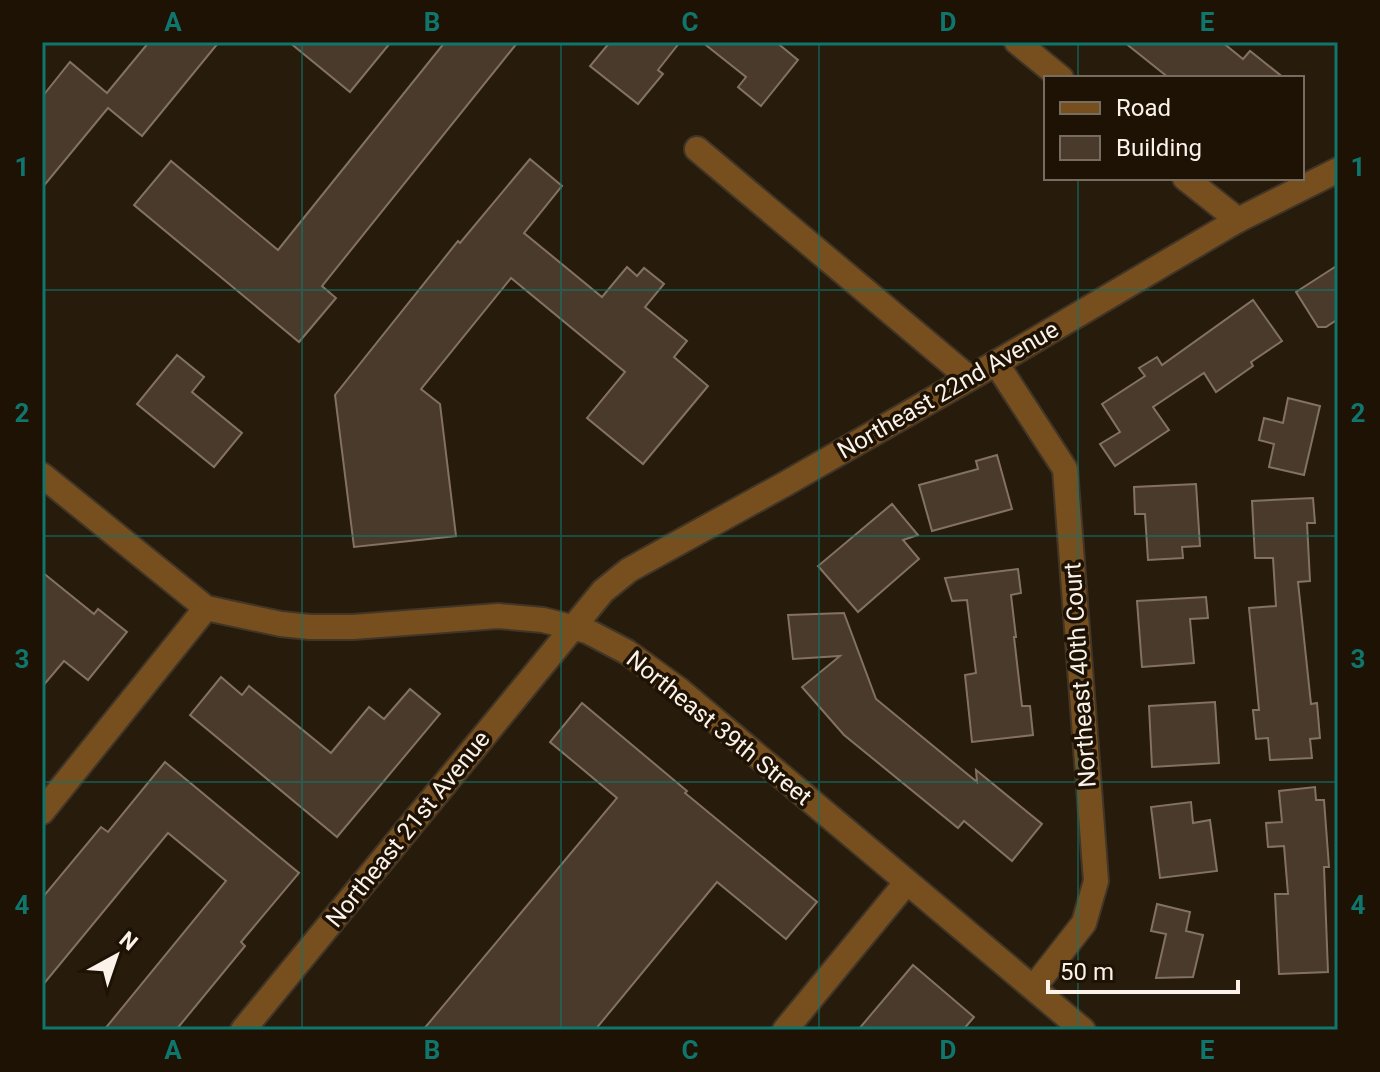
<svg xmlns="http://www.w3.org/2000/svg" width="1380" height="1072" font-family="Roboto,sans-serif">
<rect width="100%" height="100%" fill="#271b0c"/>
<g fill="#4a3a2c" stroke="#837262" stroke-width="2">
<path d="M 149,42 L 219,42 L 142,136 L 108,108 L 42,188 L 42,97 L 70,62 L 107,93 Z"/>
<path d="M 289,42 L 391,42 L 350,92 Z"/>
<path d="M 445,42 L 518,42 L 322,286 L 336,298 L 299,342 L 134,205 L 171,161 L 278,250 Z"/>
<path d="M 610,42 L 680,42 L 658,70 L 663,74 L 638,104 L 590,66 Z"/>
<path d="M 702,42 L 776,42 L 798,60 L 761,106 L 738,87 L 746,77 Z"/>
<path d="M 1124,42 L 1222,42 L 1243,59 L 1250,51 L 1284,78 L 1169,78 Z"/>
<path d="M 530,159 L 562,186 L 524,233 L 602,297 L 627,267 L 637,276 L 644,268 L 664,284 L 645,307 L 687,341 L 674,357 L 708,386 L 643,464 L 587,418 L 625,372 L 511,278 L 421,389 L 440,404 L 456,536 L 354,547 L 335,395 L 458,241 L 460,243 Z"/>
<path d="M 1338,265 L 1338,319 L 1326,327 L 1318,327 L 1296,292 Z"/>
<path d="M 1253,300 L 1282,341 L 1251,362 L 1253,366 L 1216,392 L 1204,373 L 1153,407 L 1169,430 L 1115,466 L 1100,444 L 1120,432 L 1102,404 L 1145,376 L 1139,368 L 1157,357 L 1162,365 Z"/>
<path d="M 177,355 L 204,377 L 192,392 L 242,433 L 214,467 L 137,404 Z"/>
<path d="M 1288,398 L 1320,406 L 1304,475 L 1269,467 L 1274,444 L 1259,440 L 1264,418 L 1283,423 Z"/>
<path d="M 997,455 L 1012,509 L 932,531 L 919,485 L 978,469 L 976,461 Z"/>
<path d="M 1196,484 L 1200,546 L 1182,547 L 1183,558 L 1148,560 L 1145,514 L 1135,514 L 1134,487 Z"/>
<path d="M 1313,498 L 1315,523 L 1307,523 L 1310,581 L 1298,582 L 1311,704 L 1317,703 L 1320,738 L 1310,739 L 1312,758 L 1270,760 L 1268,738 L 1256,739 L 1253,710 L 1259,710 L 1249,608 L 1276,606 L 1273,558 L 1255,558 L 1252,501 Z"/>
<path d="M 892,504 L 918,535 L 903,540 L 919,559 L 858,612 L 818,566 Z"/>
<path d="M 1018,569 L 1021,593 L 1011,595 L 1016,637 L 1014,637 L 1022,706 L 1030,706 L 1033,735 L 972,742 L 965,675 L 976,673 L 967,600 L 952,601 L 945,578 Z"/>
<path d="M 42,572 L 94,614 L 98,609 L 127,632 L 88,680 L 64,661 L 42,687 Z"/>
<path d="M 1206,597 L 1208,618 L 1190,619 L 1194,663 L 1142,667 L 1137,601 Z"/>
<path d="M 844,613 L 876,699 L 977,782 L 976,770 L 1042,824 L 1012,861 L 964,821 L 958,828 L 844,735 L 802,687 L 840,656 L 793,659 L 788,615 Z"/>
<path d="M 221,677 L 242,695 L 249,686 L 331,753 L 369,707 L 384,719 L 410,689 L 440,714 L 337,837 L 190,715 Z"/>
<path d="M 1215,702 L 1219,763 L 1152,767 L 1149,706 Z"/>
<path d="M 582,703 L 687,791 L 685,793 L 817,902 L 786,939 L 717,882 L 595,1030 L 423,1030 L 617,798 L 550,742 Z"/>
<path d="M 165,762 L 299,873 L 241,942 L 245,946 L 176,1030 L 104,1030 L 226,881 L 168,833 L 42,986 L 42,898 L 101,827 L 108,832 Z"/>
<path d="M 1315,787 L 1316,800 L 1324,800 L 1329,867 L 1324,867 L 1328,972 L 1279,974 L 1275,894 L 1288,894 L 1284,846 L 1268,847 L 1266,823 L 1282,822 L 1279,791 Z"/>
<path d="M 1191,802 L 1193,823 L 1210,820 L 1217,871 L 1160,878 L 1151,807 Z"/>
<path d="M 1157,904 L 1190,912 L 1186,931 L 1203,935 L 1193,977 L 1156,978 L 1166,934 L 1151,931 Z"/>
<path d="M 913,965 L 974,1017 L 963,1030 L 858,1030 Z"/>
</g>
<g fill="none" stroke-linecap="round" stroke-linejoin="round">
<g stroke="#403527" stroke-width="28">
<g id="minor">
<path d="M 1017,42 L 1061,78"/>
<path d="M 697,149 L 969,378"/>
<path d="M 1185,178 L 1238,220"/>
<path d="M 996,363 L 1065,469 L 1096,881 L 1084,923 L 1034,987"/>
<path d="M 42,475 L 206,608 L 281,624 L 310,627 L 353,627 L 498,616 L 543,620 L 587,631 L 627,652 L 678,689 L 1083,1030"/>
<path d="M 42,812 L 206,608"/>
<path d="M 243,1030 L 603,591 L 629,570 L 785,484 L 996,363 L 1238,220 L 1338,170"/>
<path d="M 785,1030 L 907,882"/>
</g>
</g>
<use href="#minor" stroke="#774f1f" stroke-width="24"/>
</g>
<path fill="none" stroke="#0f766e" stroke-width="2" stroke-opacity="0.55" d="M 302,42 L 302,1030M 561,42 L 561,1030M 819,42 L 819,1030M 1078,42 L 1078,78M 1078,178 L 1078,1030M 42,290 L 1338,290M 42,536 L 1338,536M 42,782 L 1338,782"/>
<g text-anchor="middle" stroke-width="7" stroke-linejoin="round" paint-order="stroke">
<g font-size="24" fill="#fbf2e9" stroke="#1d1204">
<text transform="translate(948 390) rotate(-30)" y="8">Northeast 22nd Avenue</text>
<text transform="translate(1080 675) rotate(-94)" y="8">Northeast 40th Court</text>
<text transform="translate(719 728) rotate(39)" y="8">Northeast 39th Street</text>
<text transform="translate(408 829) rotate(-51)" y="8">Northeast 21st Avenue</text>
</g>
</g>
<rect width="1380" height="1072" fill="none" stroke="#1d1204" stroke-width="88"/>
<rect x="1044" y="76" width="260" height="104" fill="#1d1204" stroke="#766c60" stroke-width="2"/>
<rect x="1060" y="102" width="40" height="12" fill="#774f1f" stroke="#766c60" stroke-width="2"/>
<text x="1116" y="116" font-size="24" fill="#fbf2e9">Road</text>
<rect x="1060" y="136" width="40" height="24" fill="#4a3a2c" stroke="#766c60" stroke-width="2"/>
<text x="1116" y="156" font-size="24" fill="#fbf2e9">Building</text>
<g transform="translate(116 956) rotate(40)" stroke="#1d1204" stroke-width="6" paint-order="stroke">
<path d="M0-6L14 30L0 20L-14 30Z" fill="#fbf2e9"/>
<text y="-12" font-size="22" font-weight="bold" text-anchor="middle" fill="#fbf2e9">N</text>
</g>
<path d="M1048 980v12h190v-12" fill="none" stroke="#fbf2e9" stroke-width="4"/>
<text x="1060" y="980" font-size="24" fill="#fbf2e9" stroke="#1d1204" stroke-width="6" paint-order="stroke">50 m</text>
<rect x="44" y="44" width="1292" height="984" fill="none" stroke="#0f766e" stroke-width="3"/>
<g font-size="26" text-anchor="middle" font-weight="bold" fill="#0f766e">
<text x="173" y="31">A</text>
<text x="432" y="31">B</text>
<text x="690" y="31">C</text>
<text x="948" y="31">D</text>
<text x="1207" y="31">E</text>
<text x="22" y="176">1</text>
<text x="1358" y="176">1</text>
<text x="22" y="422">2</text>
<text x="1358" y="422">2</text>
<text x="22" y="668">3</text>
<text x="1358" y="668">3</text>
<text x="22" y="914">4</text>
<text x="1358" y="914">4</text>
<text x="173" y="1059">A</text>
<text x="432" y="1059">B</text>
<text x="690" y="1059">C</text>
<text x="948" y="1059">D</text>
<text x="1207" y="1059">E</text>
</g>
</svg>
